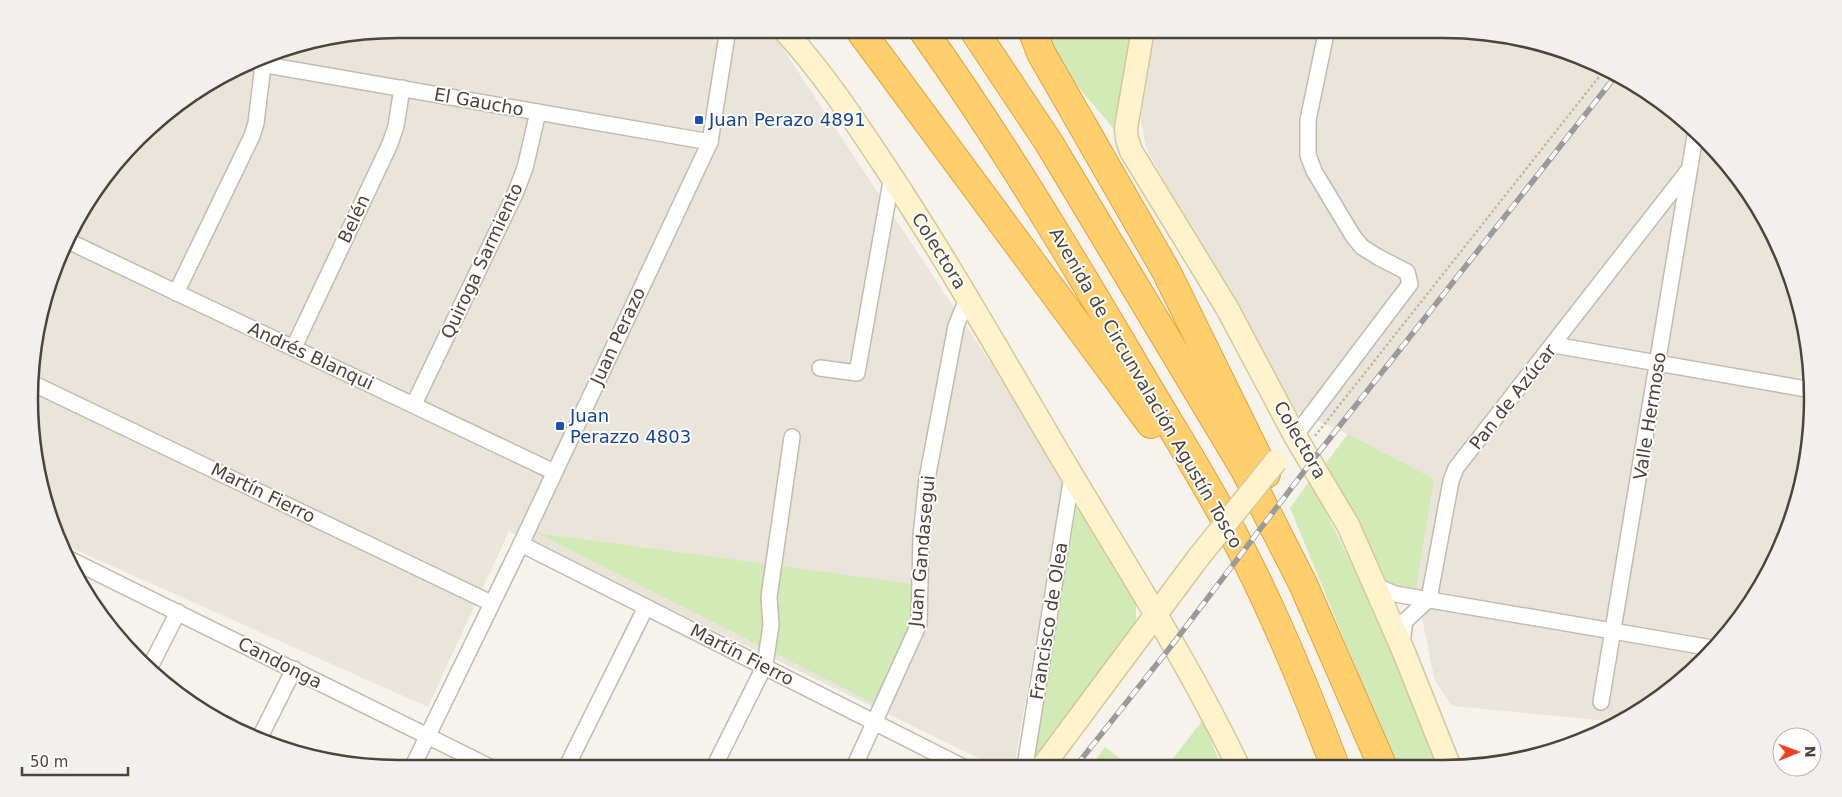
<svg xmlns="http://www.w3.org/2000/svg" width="1842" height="797" font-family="'DejaVu Sans',sans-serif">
<rect width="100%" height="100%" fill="#f6f3ec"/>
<g fill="#eae5da">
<path d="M 399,29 L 768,29 L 774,35 L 1065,476 L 1014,766 L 995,766 L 509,531 L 428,707 L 60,543 L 48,518 L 32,447 L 36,327 L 61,259 L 87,203 L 155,120 L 214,78 L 279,48 Z"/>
<path d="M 1150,29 L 1444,29 L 1563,48 L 1629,78 L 1688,121 L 1737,174 L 1775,235 L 1801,303 L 1812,375 L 1810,447 L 1794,518 L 1751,604 L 1687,677 L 1619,722 L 1452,706 L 1435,681 L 1416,590 L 1434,479 L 1348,434 L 1291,409 L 1146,148 L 1140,115 Z"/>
</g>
<g fill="#d2eab5">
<path d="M 1045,29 L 1131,29 L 1115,130 L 1067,74 Z"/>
<path d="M 1348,434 L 1434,479 L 1416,590 L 1387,583 L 1326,463 Z"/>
<path d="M 1310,480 L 1387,636 L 1438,765 L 1396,765 L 1290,508 Z"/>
<path d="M 1077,503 L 1136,604 L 1136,630 L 1033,766 Z"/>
<path d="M 537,533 L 912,584 L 911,625 L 873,703 Z"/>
<path d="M 1203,720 L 1221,766 L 1167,766 Z"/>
<path d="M 1105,747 L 1130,766 L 1091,766 Z"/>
</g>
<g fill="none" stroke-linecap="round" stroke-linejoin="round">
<g stroke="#c2bbae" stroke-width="18">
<g id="minor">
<path d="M 249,62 L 710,142"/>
<path d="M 68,241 L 554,472"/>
<path d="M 176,293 L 252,136 L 256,123 L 263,65"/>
<path d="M 1554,345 L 1812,390"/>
<path d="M 294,347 L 390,144 L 396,126 L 402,88"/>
<path d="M 820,368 L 857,373 L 892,176"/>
<path d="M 34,384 L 491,603"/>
<path d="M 414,404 L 515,194 L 525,168 L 538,112"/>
<path d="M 1295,436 L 1410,284 L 1407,272 L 1378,257 L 1362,247 L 1353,236 L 1314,171 L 1308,155 L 1308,120 L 1327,29"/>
<path d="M 1807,459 L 1810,441"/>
<path d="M 521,544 L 963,767"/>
<path d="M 67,558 L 492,768"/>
<path d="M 1376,586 L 1395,594 L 1712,648"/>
<path d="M 1402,643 L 1405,621 L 1429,599 L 1451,481 L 1456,468 L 1687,172"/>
<path d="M 149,669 L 178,612"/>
<path d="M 1601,702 L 1696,130"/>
<path d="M 259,739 L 294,669"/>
<path d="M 1025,766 L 1072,476"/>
<path d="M 714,767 L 765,665 L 771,625 L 769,597 L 792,437"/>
<path d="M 854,767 L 919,624 L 921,536 L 927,479 L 956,326 L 968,297"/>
<path d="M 412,768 L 521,544 L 710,142 L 728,29"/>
<path d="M 566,768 L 646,607"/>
</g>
</g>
<g stroke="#d6c79b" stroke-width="25">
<g id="secondary">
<path d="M 783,29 C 821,70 853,118 884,165 C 942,252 994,343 1047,433 C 1111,543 1183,651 1238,766"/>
<path d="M 1143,29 L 1126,128 L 1127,139 L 1131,151 L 1227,308 L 1295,436 L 1348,525 L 1403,650 L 1449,765"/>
<path d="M 1043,766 L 1198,558"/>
</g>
</g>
<g stroke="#e0a43c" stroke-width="30">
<g id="motorway">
<path d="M 859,29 L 1151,424"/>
<path d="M 922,29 C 996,133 1062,242 1127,352 C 1161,411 1198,468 1230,528 C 1271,604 1304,685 1335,766"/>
<path d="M 973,29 L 1049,143 L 1244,468 L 1303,584 L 1382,765"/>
<path d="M 1032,29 L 1041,53 L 1166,271 L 1266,474"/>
</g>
</g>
<path stroke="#c4b79f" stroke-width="2.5" stroke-dasharray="2.5 2.5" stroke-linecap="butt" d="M 1315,436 L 1606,68"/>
<use href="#minor" stroke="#fff" stroke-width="15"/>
<use href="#secondary" stroke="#fff3cd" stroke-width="22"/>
<use href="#motorway" stroke="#ffcf6e" stroke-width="28"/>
<g stroke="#9a9a9a" stroke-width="5.5">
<path id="rail" d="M 1076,766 L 1172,645 L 1312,461 L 1618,73"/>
</g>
<use href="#rail" stroke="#fff" stroke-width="4" stroke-dasharray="11" stroke-linecap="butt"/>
<g stroke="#d6c79b" stroke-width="25" stroke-linecap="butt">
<path id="secondary-bridge" d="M 1198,558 L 1276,461"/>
</g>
<use href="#secondary-bridge" stroke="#fff3cd" stroke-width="22"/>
</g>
<g fill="#1a4fb4" stroke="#fff" stroke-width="2">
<rect x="694" y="115" width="10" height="10" rx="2.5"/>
<rect x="555" y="421" width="10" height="10" rx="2.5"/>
</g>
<g text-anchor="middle" stroke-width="4" stroke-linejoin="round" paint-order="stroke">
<g font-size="18" fill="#4b4439" stroke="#fff">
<text transform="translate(479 102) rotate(10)" y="6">El Gaucho</text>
<text transform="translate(354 219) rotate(-65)" y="6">Belén</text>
<text transform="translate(939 251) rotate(58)" y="6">Colectora</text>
<text transform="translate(482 261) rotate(-65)" y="6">Quiroga Sarmiento</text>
<text transform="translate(618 336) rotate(-65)" y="6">Juan Perazo</text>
<text transform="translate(311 356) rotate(25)" y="6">Andrés Blanqui</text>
<text transform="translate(1146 388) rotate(60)" y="6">Avenida de Circunvalación Agustín Tosco</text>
<text transform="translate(1513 397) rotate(-52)" y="6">Pan de Azúcar</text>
<text transform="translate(1650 416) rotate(-81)" y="6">Valle Hermoso</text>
<text transform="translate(1300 440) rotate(60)" y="6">Colectora</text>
<text transform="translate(263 493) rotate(26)" y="6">Martín Fierro</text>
<text transform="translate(922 551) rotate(-85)" y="6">Juan Gandasegui</text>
<text transform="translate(1049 621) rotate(-81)" y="6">Francisco de Olea</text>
<text transform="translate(742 655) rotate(27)" y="6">Martín Fierro</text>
<text transform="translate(280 663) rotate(27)" y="6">Candonga</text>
</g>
<g font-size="18" fill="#164399" stroke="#fff" text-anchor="start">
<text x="709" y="126">Juan Perazo 4891</text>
<text x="570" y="422">Juan<tspan x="570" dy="21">Perazzo 4803</tspan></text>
</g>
</g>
<path d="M0 0H1842V797H0ZM399 38H1443A361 361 0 0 1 1804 399V399A361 361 0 0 1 1443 760H399A361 361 0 0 1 38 399V399A361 361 0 0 1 399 38Z" fill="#f1f0ef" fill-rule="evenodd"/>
<path fill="none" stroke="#4b4439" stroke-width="2.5" d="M399 38H1443A361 361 0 0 1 1804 399V399A361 361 0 0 1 1443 760H399A361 361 0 0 1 38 399V399A361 361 0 0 1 399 38Z"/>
<g transform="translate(1797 752) rotate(89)"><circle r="24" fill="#ffffff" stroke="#b7b4b0"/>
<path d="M0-4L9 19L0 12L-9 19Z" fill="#fc3f1d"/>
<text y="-8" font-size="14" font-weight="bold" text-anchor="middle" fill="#4b4439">N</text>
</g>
<path d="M22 767v8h106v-8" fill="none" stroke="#4b4439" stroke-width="2.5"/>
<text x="30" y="767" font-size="15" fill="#4b4439" stroke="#ffffff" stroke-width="4" paint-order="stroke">50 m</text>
</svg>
